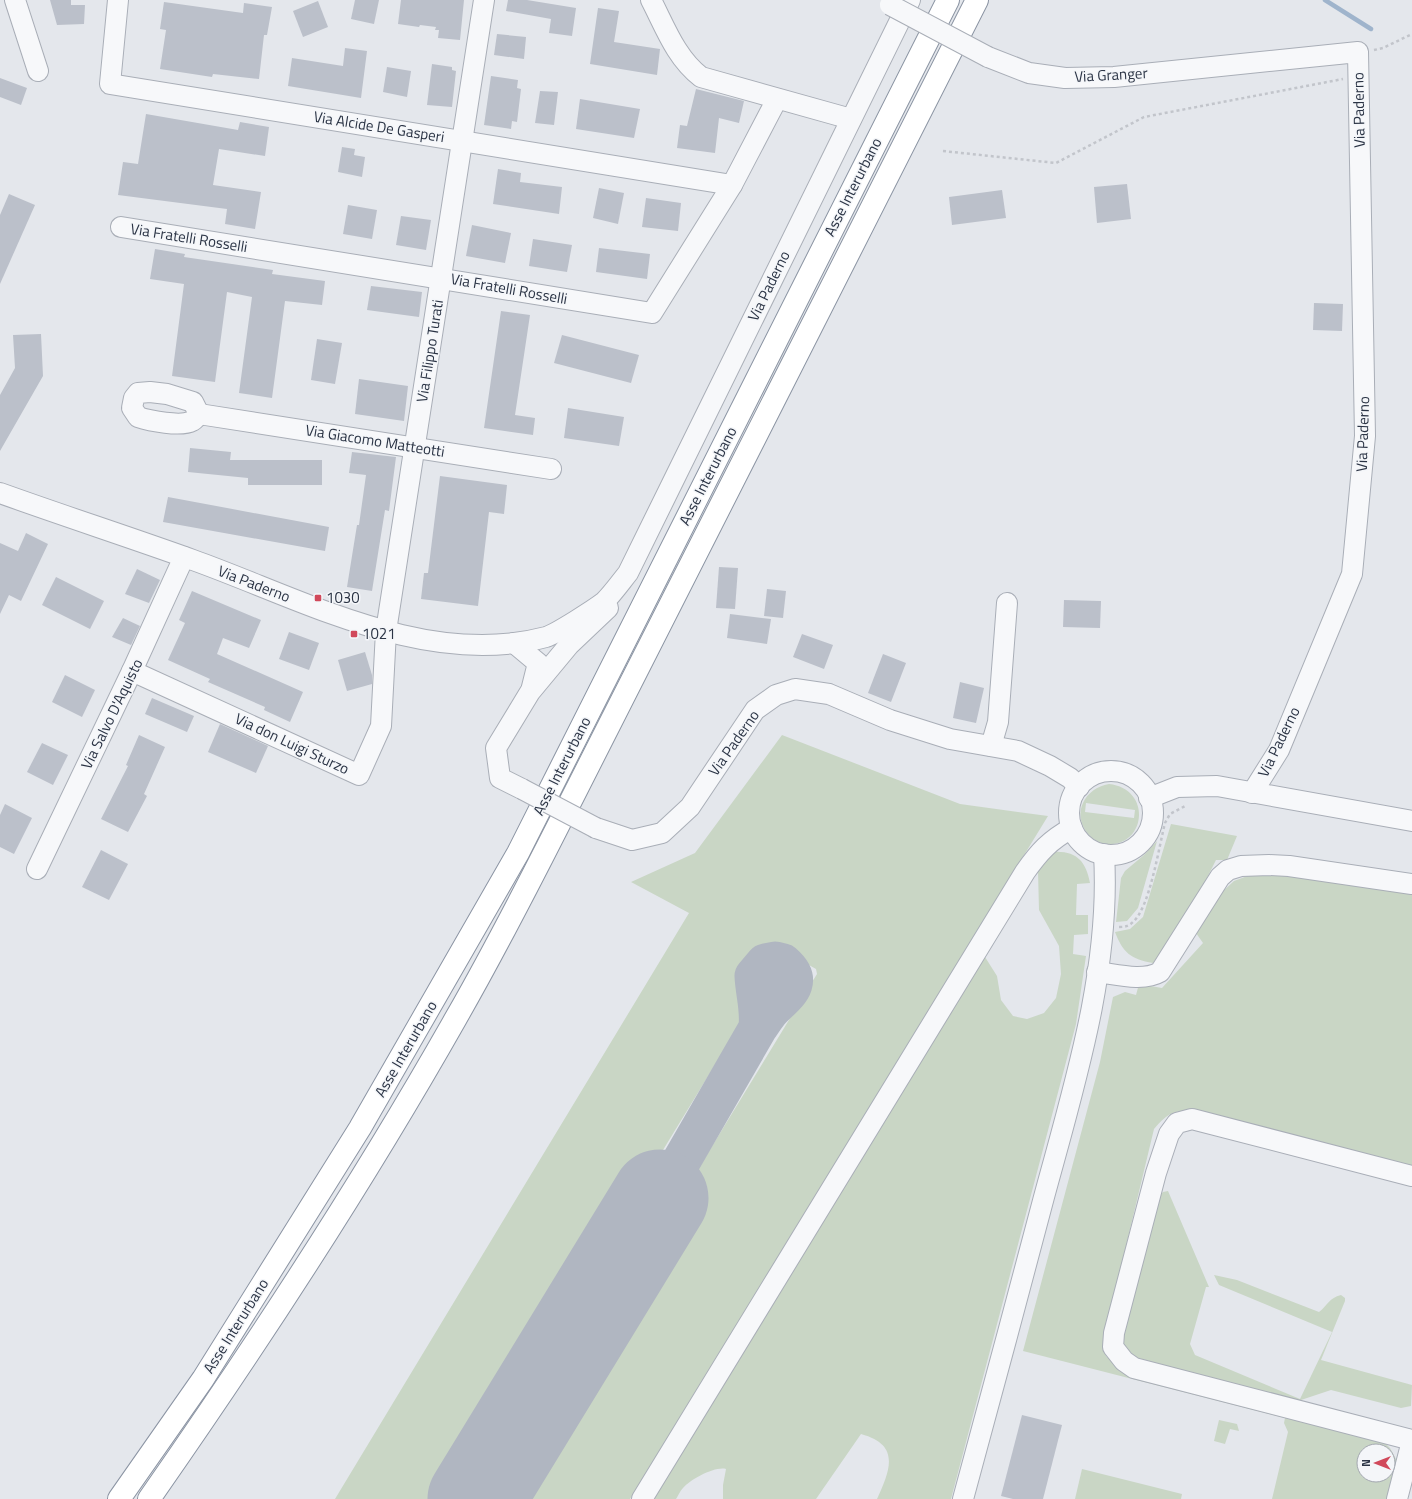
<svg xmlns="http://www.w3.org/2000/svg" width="1412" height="1499" font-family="'Titillium Web',sans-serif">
<rect width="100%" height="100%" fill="#e4e7ec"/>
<g fill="#c9d6c5" fill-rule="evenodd">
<path d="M 782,735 L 960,804 L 1048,816 L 630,1499 L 497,1499 L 817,974 L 816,969 C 803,962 790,953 777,950 C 755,944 734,962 737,983 C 738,991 745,999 748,1005 L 746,1014 L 450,1499 L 335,1499 L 689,913 L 631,882 L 695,853 Z"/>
<path d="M 1109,784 C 1153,789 1146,848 1106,844 C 1099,843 1092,839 1088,834 C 1071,813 1085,788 1109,784 ZM 1086,803 L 1135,810 L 1134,818 L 1085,812 Z"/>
<path d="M 1171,824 L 1237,836 L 1227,860 L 1216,860 L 1194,904 L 1153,963 C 1131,959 1123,953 1115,932 L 1130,929 L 1143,917 Z"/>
<path d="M 1157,841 L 1138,908 L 1127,921 L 1116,922 L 1121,878 L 1125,871 L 1144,855 Z"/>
<path d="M 1052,852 C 1076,850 1086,861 1090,883 L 1077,884 L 1076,915 L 1088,915 L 1088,934 L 1074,935 L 1073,954 L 1086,956 L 1076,1024 L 951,1499 L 877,1499 C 890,1470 901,1445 861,1434 L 816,1499 L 723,1499 L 723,1485 L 726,1469 C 715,1466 691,1479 683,1488 C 680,1491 678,1496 676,1499 L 647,1499 L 977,960 L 985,957 L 997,976 L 1001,1000 L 1013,1016 L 1027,1019 L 1044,1013 L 1056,998 L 1061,974 L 1059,946 L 1039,910 L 1038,871 Z"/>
<path d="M 1258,872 L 1412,889 L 1412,1166 L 1195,1110 C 1173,1111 1169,1112 1154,1129 L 1103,1342 L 1106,1356 L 1121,1370 L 1382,1440 L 1390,1448 L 1397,1461 L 1388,1499 L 1272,1499 L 1288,1432 L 1284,1423 L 1285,1418 L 1023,1351 L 1100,1062 L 1113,997 L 1125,992 L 1136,995 L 1139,984 L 1162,988 L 1203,943 L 1196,933 L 1222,892 L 1234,881 ZM 1364,1451 L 1388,1451 L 1388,1475 L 1364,1475 Z"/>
<path d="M 1168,1191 L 1209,1287 L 1206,1287 L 1190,1344 L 1195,1355 L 1300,1399 L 1332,1332 L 1219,1285 L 1214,1275 L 1237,1280 L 1319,1312 C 1328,1305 1329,1298 1341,1295 L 1345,1298 L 1345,1301 L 1321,1360 L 1412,1385 L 1411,1406 L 1401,1408 L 1331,1390 L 1295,1402 L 1128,1355 L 1124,1351 L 1121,1334 L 1159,1196 L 1163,1192 Z"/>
<path d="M 1219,1420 L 1237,1424 L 1239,1431 L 1230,1429 L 1225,1444 L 1214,1441 Z"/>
<path d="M 1082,1469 L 1182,1494 L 1181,1499 L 1075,1499 Z"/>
</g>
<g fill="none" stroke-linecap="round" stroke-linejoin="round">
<path stroke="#9fb4cc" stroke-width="4.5" d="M 1325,0 L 1371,29"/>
<path stroke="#b0b6c1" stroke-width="39" d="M 660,1198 L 758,1028 C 763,1021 767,1014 773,1008 C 788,993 805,982 783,963 L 775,961 L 765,963 L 754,976 C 755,995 760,1008 758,1028"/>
<path stroke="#b0b6c1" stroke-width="97" d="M 476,1499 L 660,1198"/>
</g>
<g fill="#bbc0ca">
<path d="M 50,0 L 71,0 L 71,5 L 85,5 L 84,24 L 57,25 Z"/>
<path d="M 355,0 L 379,0 L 374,24 L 351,19 Z"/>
<path d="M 401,0 L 464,0 L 460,40 L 438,38 L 439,30 L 435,30 L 436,27 L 420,25 L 419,27 L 398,24 Z"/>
<path d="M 508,0 L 527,0 L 576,8 L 572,36 L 549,33 L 551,19 L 506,11 Z"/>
<path d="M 318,1 L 328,27 L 303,37 L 293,11 Z"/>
<path d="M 164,2 L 243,13 L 244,3 L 272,7 L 267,35 L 264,35 L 259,79 L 213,74 L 212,77 L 160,69 L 166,30 L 160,29 Z"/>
<path d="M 598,8 L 619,11 L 614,42 L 660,49 L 657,75 L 590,64 Z"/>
<path d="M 497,34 L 526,37 L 524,59 L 494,55 Z"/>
<path d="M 345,48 L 367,51 L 361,98 L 288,86 L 292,58 L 343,66 Z"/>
<path d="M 432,64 L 452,67 L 452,70 L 456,71 L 452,107 L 427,105 Z"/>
<path d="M 387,67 L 411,71 L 407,97 L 383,92 Z"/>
<path d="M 491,76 L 518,80 L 517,88 L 521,89 L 517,122 L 512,121 L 511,129 L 484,125 Z"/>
<path d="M 0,78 L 27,88 L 21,105 L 0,97 Z"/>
<path d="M 696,89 L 744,101 L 739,123 L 719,118 L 715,153 L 677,148 L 680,125 L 687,126 Z"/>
<path d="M 540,91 L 558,92 L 554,125 L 535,123 Z"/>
<path d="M 580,99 L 640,109 L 634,138 L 576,129 Z"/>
<path d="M 146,114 L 238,130 L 240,122 L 269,127 L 265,156 L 219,149 L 213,185 L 261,192 L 255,229 L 225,224 L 227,209 L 118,195 L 123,162 L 138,164 Z"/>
<path d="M 342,147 L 355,149 L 354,155 L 365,157 L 362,177 L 338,172 Z"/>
<path d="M 498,169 L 521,173 L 520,182 L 562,187 L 559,214 L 493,204 Z"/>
<path d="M 1127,184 L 1131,219 L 1097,223 L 1094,187 Z"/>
<path d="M 599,188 L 624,193 L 618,224 L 593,218 Z"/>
<path d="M 1002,190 L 1006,218 L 952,225 L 949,197 Z"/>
<path d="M 9,194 L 35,205 L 0,284 L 0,215 Z"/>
<path d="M 646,198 L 681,203 L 678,231 L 642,227 Z"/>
<path d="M 348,205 L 377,210 L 372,239 L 343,234 Z"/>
<path d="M 401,216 L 431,220 L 426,250 L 396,245 Z"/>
<path d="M 472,225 L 511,233 L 505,263 L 466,256 Z"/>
<path d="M 533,239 L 572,245 L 567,272 L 529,266 Z"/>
<path d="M 599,248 L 650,254 L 647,279 L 596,272 Z"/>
<path d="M 155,249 L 185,254 L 184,257 L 273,270 L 272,274 L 325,281 L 322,305 L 285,301 L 272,398 L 239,393 L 252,297 L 227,292 L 215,382 L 172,376 L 184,284 L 150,279 Z"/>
<path d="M 371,286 L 422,292 L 419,317 L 367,310 Z"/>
<path d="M 1314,303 L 1343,304 L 1342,331 L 1313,330 Z"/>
<path d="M 501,311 L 530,315 L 515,415 L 535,418 L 533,435 L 484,428 Z"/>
<path d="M 41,334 L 43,376 L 0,451 L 0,395 L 15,368 L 13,335 Z"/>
<path d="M 562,335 L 639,355 L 631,383 L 554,363 Z"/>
<path d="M 317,339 L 342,343 L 335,384 L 311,380 Z"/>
<path d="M 359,379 L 408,386 L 404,421 L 355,414 Z"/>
<path d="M 568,408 L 624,417 L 619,446 L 564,438 Z"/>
<path d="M 190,448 L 231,452 L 230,460 L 322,460 L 322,485 L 248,485 L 248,478 L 188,472 Z"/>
<path d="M 352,452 L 396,457 L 389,511 L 385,510 L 372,591 L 347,587 L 357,525 L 359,525 L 366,475 L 349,473 Z"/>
<path d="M 440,476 L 507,485 L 504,514 L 489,512 L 478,606 L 421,599 L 424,573 L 428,573 Z"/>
<path d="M 168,497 L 329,527 L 325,551 L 163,522 Z"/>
<path d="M 26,533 L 48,544 L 21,601 L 9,595 L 0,614 L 0,543 L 18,551 Z"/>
<path d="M 719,567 L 738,568 L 735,609 L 716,608 Z"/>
<path d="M 137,569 L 160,580 L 149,603 L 125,594 Z"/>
<path d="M 56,577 L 104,601 L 90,629 L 42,605 Z"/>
<path d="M 767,589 L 786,591 L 783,618 L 764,616 Z"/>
<path d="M 192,591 L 261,620 L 249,648 L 223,638 L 217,654 L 303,692 L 290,722 L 264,710 L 265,707 L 208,682 L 210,679 L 168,660 L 185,623 L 179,620 Z"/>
<path d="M 1064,600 L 1101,601 L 1100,628 L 1063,627 Z"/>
<path d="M 730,614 L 771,619 L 767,644 L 727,638 Z"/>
<path d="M 123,618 L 140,626 L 131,645 L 112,637 Z"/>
<path d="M 289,632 L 319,643 L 309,670 L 279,659 Z"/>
<path d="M 802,634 L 833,645 L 824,669 L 793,657 Z"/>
<path d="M 365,652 L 372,675 L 372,684 L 347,691 L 338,660 Z"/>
<path d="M 883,654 L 906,663 L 891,702 L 868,693 Z"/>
<path d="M 65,675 L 95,690 L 82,717 L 52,702 Z"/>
<path d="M 960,682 L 984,688 L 976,723 L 953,718 Z"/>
<path d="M 152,698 L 194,716 L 187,732 L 145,714 Z"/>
<path d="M 220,724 L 268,746 L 256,773 L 208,752 Z"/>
<path d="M 139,735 L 165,747 L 144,794 L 147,796 L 128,832 L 101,819 L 128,766 L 126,765 Z"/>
<path d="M 42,743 L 68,755 L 53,785 L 27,772 Z"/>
<path d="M 5,804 L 32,818 L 14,854 L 0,847 L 0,815 Z"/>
<path d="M 101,850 L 128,864 L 109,900 L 82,887 Z"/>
<path d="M 1022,1415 L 1062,1425 L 1043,1499 L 1013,1499 L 1001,1496 Z"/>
</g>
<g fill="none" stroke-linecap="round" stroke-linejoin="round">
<g stroke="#a9aeb7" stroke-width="22">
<g id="minor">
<path d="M 15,0 L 38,71"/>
<path d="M 118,0 L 110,84 L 732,185"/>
<path d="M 651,0 C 665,27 676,58 701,77 L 851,119"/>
<path d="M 988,57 L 1029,73 L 1065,78 L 1114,77 L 1358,52 L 1365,436 L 1352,574 L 1279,750 L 1252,793"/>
<path d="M 121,227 L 652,313 L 732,185 L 777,99"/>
<path d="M 150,392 L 167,394 L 193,402 L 199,414 C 197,416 195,420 192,421 C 181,427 150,421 138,417 L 132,408 L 134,398 L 138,393 Z"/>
<path d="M 199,414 L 551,469"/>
<path d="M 0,493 C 64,516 129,537 193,560 C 302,599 427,669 546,637 C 556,634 595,609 604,602 C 613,593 620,583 628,573 L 910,0"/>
<path d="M 514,643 L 538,663 L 532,687"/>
<path d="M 132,671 L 359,775 L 381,726 L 386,631 L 484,0"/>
<path d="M 991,746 L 998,722 L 1007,603"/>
<circle cx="1111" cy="813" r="42"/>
<path d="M 522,789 L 500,778 L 496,748 L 530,692 L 569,645 L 608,608"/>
<path d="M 1149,798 L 1177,787 L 1217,786 L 1412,821"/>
<path d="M 596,828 L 632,840 L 662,833 L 690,807 L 755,710 L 776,695 L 795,689 L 829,694 L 890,720 L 950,739 L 1018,751 L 1050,766 L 1070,778 L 1079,787"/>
<path d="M 37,869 L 132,671 L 184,557"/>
<path d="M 1097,972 C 1115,974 1143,982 1160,972 L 1220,877 L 1228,870 L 1241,866 L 1269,865 L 1289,866 L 1412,884"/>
<path d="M 1412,1176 L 1192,1119 L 1177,1123 L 1169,1134 L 1156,1173 L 1114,1333 L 1113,1347 L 1124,1361 L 1134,1368 L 1412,1440"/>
<path d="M 642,1499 L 1025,872 C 1039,852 1050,840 1072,828"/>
<path d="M 963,1499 C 991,1398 1017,1298 1044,1197 C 1074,1086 1111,970 1104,854"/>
<path d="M 1397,1499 L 1412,1441"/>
</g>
</g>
<g stroke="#8b94a3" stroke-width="24">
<g id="highway">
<path d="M 119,1499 L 203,1379 L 360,1128 L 518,853 L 948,0"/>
<path d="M 149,1499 C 258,1343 362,1184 456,1018 C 491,957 524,893 556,830 L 977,0"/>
</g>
</g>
<g stroke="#c2c5cb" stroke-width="2.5" stroke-dasharray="3 3" stroke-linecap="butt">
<path d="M 1374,50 L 1383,48 L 1412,34"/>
<path d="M 943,151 L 1056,163 L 1144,117 L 1343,79"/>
<path d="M 1119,927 C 1125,927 1129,926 1133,922 C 1150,907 1159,846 1165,823 L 1170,814 L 1187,805"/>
</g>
<use href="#minor" stroke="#f7f8fa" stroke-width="20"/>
<use href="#highway" stroke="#fff" stroke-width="22"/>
<g stroke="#a9aeb7" stroke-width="22" stroke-linecap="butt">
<g id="minor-bridge">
<path d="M 890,5 L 988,57"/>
<path d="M 522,789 L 596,828"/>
</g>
</g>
<use href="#minor-bridge" stroke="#f7f8fa" stroke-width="20"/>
</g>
<g fill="#d1495b" stroke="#f4f6f9" stroke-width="1.5">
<rect x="314" y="594" width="8" height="8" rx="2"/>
<rect x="350" y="630" width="8" height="8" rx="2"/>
</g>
<g text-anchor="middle" stroke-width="3" stroke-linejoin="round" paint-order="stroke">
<g font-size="15" fill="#2b3445" stroke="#f4f6f9">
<text transform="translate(1111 75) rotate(-3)" y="5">Via Granger</text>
<text transform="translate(1359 110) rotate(-91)" y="5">Via Paderno</text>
<text transform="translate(379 127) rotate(9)" y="5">Via Alcide De Gasperi</text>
<text transform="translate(853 187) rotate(-63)" y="5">Asse Interurbano</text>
<text transform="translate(189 238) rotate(9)" y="5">Via Fratelli Rosselli</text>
<text transform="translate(769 286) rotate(-64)" y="5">Via Paderno</text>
<text transform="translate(509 289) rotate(10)" y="5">Via Fratelli Rosselli</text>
<text transform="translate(430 351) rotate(-81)" y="5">Via Filippo Turati</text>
<text transform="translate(1363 434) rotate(-88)" y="5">Via Paderno</text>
<text transform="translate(375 441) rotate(9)" y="5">Via Giacomo Matteotti</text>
<text transform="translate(708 476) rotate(-63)" y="5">Asse Interurbano</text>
<text transform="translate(254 584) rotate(21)" y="5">Via Paderno</text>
<text transform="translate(112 714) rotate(-64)" y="5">Via Salvo D'Aquisto</text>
<text transform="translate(1279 742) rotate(-64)" y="5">Via Paderno</text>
<text transform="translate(734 743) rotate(-55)" y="5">Via Paderno</text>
<text transform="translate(292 744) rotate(25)" y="5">Via don Luigi Sturzo</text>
<text transform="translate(562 766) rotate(-63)" y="5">Asse Interurbano</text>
<text transform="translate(406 1049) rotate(-60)" y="5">Asse Interurbano</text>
<text transform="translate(236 1326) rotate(-58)" y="5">Asse Interurbano</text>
</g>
<g font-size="15" fill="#2b3445" stroke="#f4f6f9" text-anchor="start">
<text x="326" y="603">1030</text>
<text x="362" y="639">1021</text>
</g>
</g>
<g transform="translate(1376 1463) rotate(270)"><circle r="19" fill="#f4f6f9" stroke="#a4a8b1"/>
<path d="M0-3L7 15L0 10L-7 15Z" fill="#d1495b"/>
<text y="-6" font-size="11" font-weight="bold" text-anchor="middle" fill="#2b3445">N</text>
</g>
</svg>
